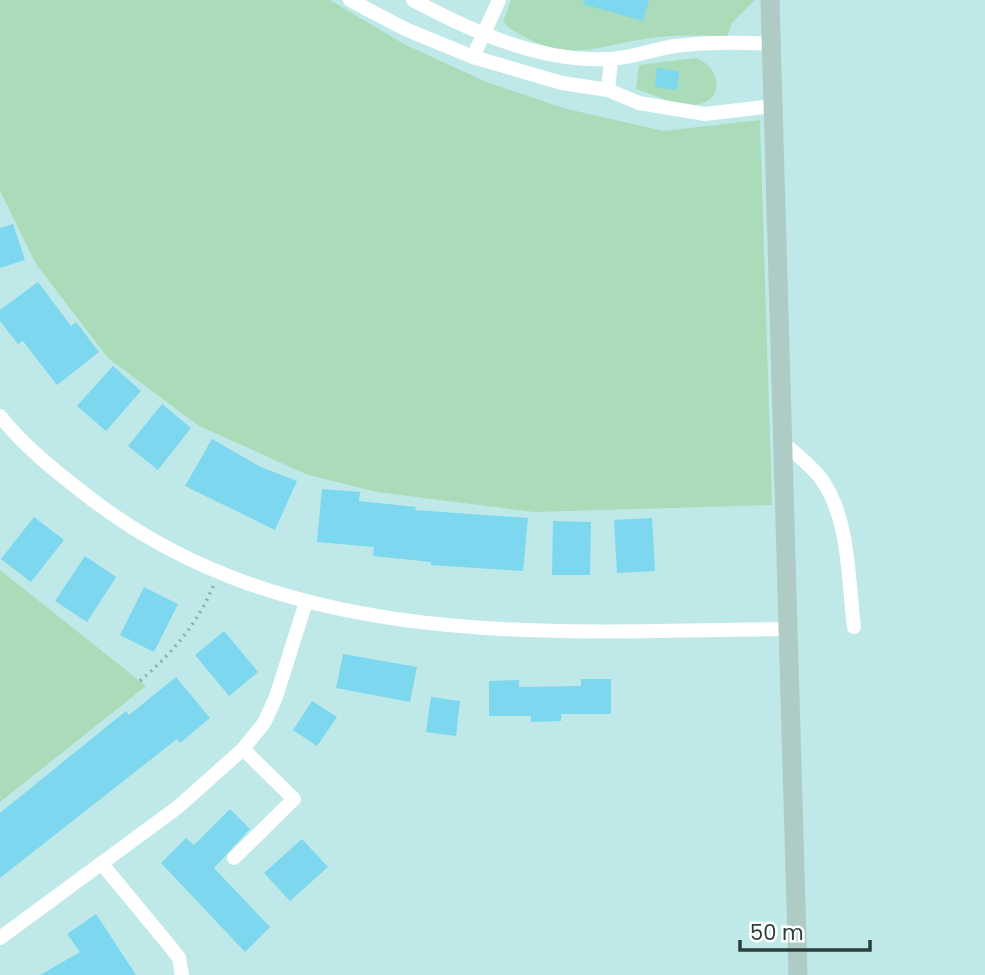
<svg xmlns="http://www.w3.org/2000/svg" width="985" height="975" font-family="Poppins,sans-serif">
<rect width="100%" height="100%" fill="#bfe9e9"/>
<g fill="#abdcb9">
<path d="M 0,0 L 330,0 L 404,44 L 484,81 L 563,108 L 663,131 L 760,120 L 772,505 L 534,512 L 377,492 L 308,475 L 199,426 L 108,358 L 36,264 L 0,191 Z"/>
<path d="M 511,0 L 755,0 L 732,23 L 727,37 C 702,35 676,35 651,38 C 590,47 568,65 509,28 L 503,22 Z"/>
<path d="M 696,58 C 722,68 726,103 694,105 C 677,107 653,94 636,89 L 639,65 Z"/>
<path d="M 0,570 L 146,686 L 0,802 Z"/>
</g>
<g fill="#7cd7ef">
<path d="M 584,0 L 649,0 L 643,21 L 583,4 Z"/>
<path d="M 657,68 L 679,71 L 677,90 L 655,87 Z"/>
<path d="M 13,224 L 25,260 L 0,268 L 0,228 Z"/>
<path d="M 38,282 L 71,326 L 76,322 L 99,352 L 57,385 L 23,341 L 18,344 L 0,321 L 0,310 Z"/>
<path d="M 113,366 L 141,391 L 106,431 L 77,406 Z"/>
<path d="M 162,404 L 191,428 L 158,470 L 128,446 Z"/>
<path d="M 212,439 L 261,467 L 297,481 L 275,530 L 185,486 Z"/>
<path d="M 322,489 L 360,492 L 359,501 L 416,507 L 415,510 L 528,518 L 523,571 L 431,565 L 431,562 L 373,556 L 374,547 L 317,542 Z"/>
<path d="M 34,517 L 64,540 L 31,582 L 1,559 Z"/>
<path d="M 652,518 L 655,571 L 617,573 L 614,520 Z"/>
<path d="M 553,521 L 591,522 L 590,575 L 552,575 Z"/>
<path d="M 85,556 L 116,577 L 87,622 L 55,601 Z"/>
<path d="M 144,587 L 178,604 L 154,652 L 120,635 Z"/>
<path d="M 224,631 L 258,672 L 229,696 L 195,655 Z"/>
<path d="M 343,654 L 417,667 L 410,702 L 336,688 Z"/>
<path d="M 176,677 L 210,718 L 180,743 L 177,739 L 0,878 L 0,813 L 126,711 L 129,715 Z"/>
<path d="M 581,679 L 611,679 L 611,714 L 561,714 L 561,721 L 531,722 L 531,716 L 489,716 L 489,681 L 519,680 L 519,687 L 581,686 Z"/>
<path d="M 431,697 L 460,701 L 456,736 L 426,732 Z"/>
<path d="M 312,701 L 337,717 L 317,746 L 293,730 Z"/>
<path d="M 230,809 L 250,829 L 214,868 L 270,927 L 245,952 L 161,863 L 186,838 L 194,845 Z"/>
<path d="M 302,839 L 328,867 L 290,901 L 264,873 Z"/>
<path d="M 96,914 L 136,975 L 40,975 L 80,952 L 67,934 Z"/>
</g>
<g fill="none" stroke-linecap="round" stroke-linejoin="round">
<path stroke="#8cadad" stroke-width="3.5" stroke-dasharray="2 5" stroke-linecap="butt" d="M 140,681 C 172,653 198,624 214,584"/>
<g stroke="#fff" stroke-width="14">
<path d="M 350,0 L 405,29 L 473,57 L 562,83 L 608,90 L 639,103 L 705,114 L 772,106"/>
<path d="M 413,0 C 471,31 539,62 607,59 C 629,59 653,49 675,46 C 708,42 740,42 772,44"/>
<path d="M 473,57 L 499,0"/>
<path d="M 608,90 L 611,59"/>
<path d="M 0,416 C 27,450 64,478 98,504 C 297,652 553,632 786,629"/>
<path d="M 782,442 C 796,454 811,465 822,480 C 850,520 848,581 854,627"/>
<path d="M 234,858 L 294,799 L 243,749"/>
<path d="M 102,864 L 173,950 L 179,958 L 182,975"/>
<path d="M 0,938 L 178,807 L 243,749 L 264,723 L 276,697 L 306,602"/>
</g>
<path stroke="#aeccc5" stroke-width="19" d="M 770,0 L 798,975"/>
</g>
<path d="M740 940v10h130v-10" fill="none" stroke="#2c3d3c" stroke-width="3.5"/>
<text x="750" y="940" font-size="21" fill="#2c3d3c" stroke="#ffffff" stroke-width="5" paint-order="stroke">50 m</text>
</svg>
